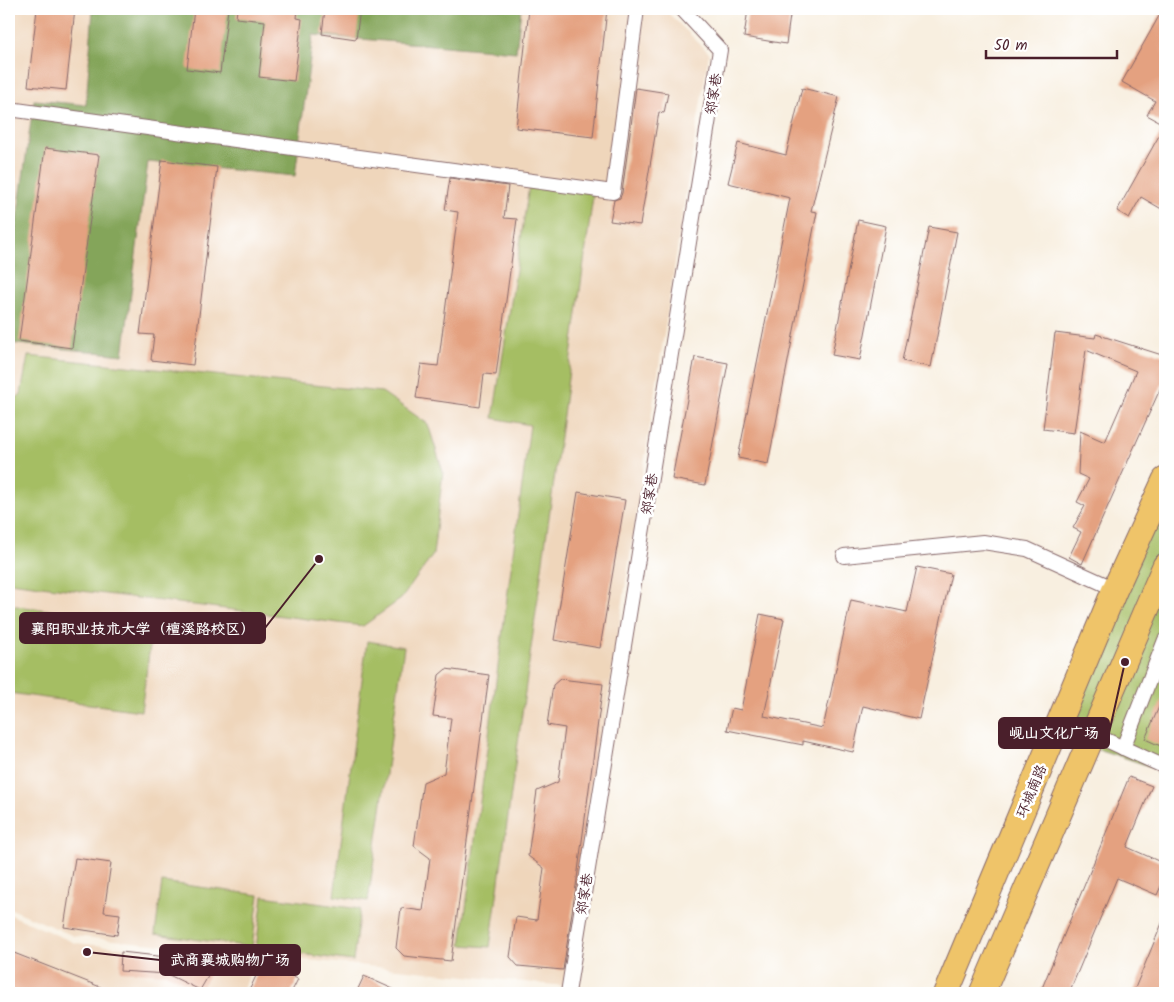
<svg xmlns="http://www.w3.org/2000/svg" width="1174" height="1002" font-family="Kalam,'LXGW WenKai TC',sans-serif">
<rect width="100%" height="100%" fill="#fff"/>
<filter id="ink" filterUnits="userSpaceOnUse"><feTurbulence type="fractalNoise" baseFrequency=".02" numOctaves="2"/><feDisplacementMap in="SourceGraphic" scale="10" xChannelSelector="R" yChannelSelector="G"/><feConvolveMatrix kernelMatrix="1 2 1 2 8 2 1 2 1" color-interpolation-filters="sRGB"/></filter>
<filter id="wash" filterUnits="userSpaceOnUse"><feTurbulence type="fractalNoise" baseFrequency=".0096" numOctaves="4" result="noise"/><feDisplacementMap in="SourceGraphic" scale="20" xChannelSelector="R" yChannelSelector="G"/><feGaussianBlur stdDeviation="1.12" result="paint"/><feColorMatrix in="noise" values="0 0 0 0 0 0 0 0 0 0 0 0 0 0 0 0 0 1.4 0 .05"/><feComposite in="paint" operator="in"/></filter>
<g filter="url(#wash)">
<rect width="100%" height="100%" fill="#f8efe0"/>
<g fill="#efd6bb">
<path d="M 9,9 L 664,9 L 709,53 L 683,210 L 564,986 L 74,936 L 9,908 Z"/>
<path d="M 9,914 L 75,943 L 255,961 L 241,993 L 9,993 Z"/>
</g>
<g fill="#a5be64" stroke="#786e48">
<path d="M 530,180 L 594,189 L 490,947 L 461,945 L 530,425 L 493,418 Z"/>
<path d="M 28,356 L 382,392 L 428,424 L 443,472 L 433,555 L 401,599 L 363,626 L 9,582 L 9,405 L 21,394 Z"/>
<path d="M 1165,480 L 1165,771 L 1055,735 Z"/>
<path d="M 9,605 L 153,624 L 141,711 L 9,693 Z"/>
<path d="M 367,641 L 404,647 L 368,901 L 334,896 Z"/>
<path d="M 162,882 L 259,895 L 252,947 L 155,934 Z"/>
<path d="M 263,896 L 360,909 L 353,961 L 256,948 Z"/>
</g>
<path fill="#84a55a" stroke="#676242" d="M 93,9 L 521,9 L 516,52 L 313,35 L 295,176 L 148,162 L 123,355 L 9,343 L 9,276 L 34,100 L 86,105 Z"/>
<g id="blocks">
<g fill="#e4a180">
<path d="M 37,9 L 75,9 L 66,90 L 28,86 Z"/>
<path d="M 194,9 L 228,9 L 220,73 L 187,69 Z"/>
<path d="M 237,9 L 298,9 L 297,18 L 302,19 L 294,81 L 259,77 L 265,21 L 236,18 Z"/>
<path d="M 325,9 L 360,9 L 356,39 L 322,34 Z"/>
<path d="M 529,9 L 607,9 L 593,137 L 516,128 Z"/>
<path d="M 748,9 L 791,9 L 786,44 L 744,37 Z"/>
<path d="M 1163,9 L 1165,9 L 1165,211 L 1141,197 L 1129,218 L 1117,211 L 1165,125 L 1147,115 L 1155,101 L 1122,82 Z"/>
<path d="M 636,88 L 668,93 L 664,113 L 659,112 L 640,225 L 610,221 L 614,200 L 620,198 L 622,193 Z"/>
<path d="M 802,88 L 839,97 L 811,211 L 817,212 L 768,464 L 738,458 L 790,198 L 728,183 L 738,143 L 786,155 Z"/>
<path d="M 45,148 L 99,155 L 72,348 L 19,341 Z"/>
<path d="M 162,160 L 217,167 L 193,365 L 151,360 L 154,335 L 140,334 Z"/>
<path d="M 450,178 L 508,186 L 504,218 L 517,219 L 496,375 L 484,374 L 480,407 L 416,398 L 421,364 L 438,366 L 458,212 L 445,210 Z"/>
<path d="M 858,220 L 886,226 L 860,360 L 832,355 Z"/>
<path d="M 929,227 L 957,232 L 931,367 L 902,361 Z"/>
<path d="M 1055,333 L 1095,338 L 1096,334 L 1165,356 L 1165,378 L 1082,564 L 1069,557 L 1081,532 L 1073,528 L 1085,506 L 1077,502 L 1089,479 L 1078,474 L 1080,431 L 1105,442 L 1136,371 L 1086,350 L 1074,433 L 1043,429 Z"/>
<path d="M 695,357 L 728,363 L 705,485 L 672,479 Z"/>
<path d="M 578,492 L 625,500 L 600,648 L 554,640 Z"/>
<path d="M 917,567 L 951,574 L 919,719 L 863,706 L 853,752 L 803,741 L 803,745 L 727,730 L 732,708 L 741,710 L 760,614 L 784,619 L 764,716 L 823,728 L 851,600 L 907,612 Z"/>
<path d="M 446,669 L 489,675 L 451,961 L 404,956 L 396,948 L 401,908 L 423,911 L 430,858 L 414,846 L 423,782 L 444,773 L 451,718 L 433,716 L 439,675 Z"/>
<path d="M 560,679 L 603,684 L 576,886 L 563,970 L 518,966 L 510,957 L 516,917 L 537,920 L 544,868 L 528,856 L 537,791 L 558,782 L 565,728 L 547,725 L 553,685 Z"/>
<path d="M 1165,693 L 1165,748 L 1145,739 Z"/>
<path d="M 1129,777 L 1152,786 L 1127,847 L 1165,864 L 1165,877 L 1157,895 L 1117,878 L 1069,993 L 1040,993 Z"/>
<path d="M 75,858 L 111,863 L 104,912 L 120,914 L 117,935 L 64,927 Z"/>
<path d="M 1165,916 L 1165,993 L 1133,993 Z"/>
<path d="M 9,951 L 113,992 L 113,993 L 9,993 Z"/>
<path d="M 121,952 L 176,958 L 210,973 L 200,990 L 167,974 L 120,971 Z"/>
<path d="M 262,963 L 298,979 L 291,993 L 248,993 Z"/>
<path d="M 364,976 L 402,993 L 356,993 Z"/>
</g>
</g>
</g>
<g filter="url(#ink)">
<use href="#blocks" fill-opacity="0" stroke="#87686a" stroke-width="1"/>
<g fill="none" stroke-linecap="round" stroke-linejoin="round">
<g stroke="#87686a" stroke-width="16">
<g id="street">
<path d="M 9,109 L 613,192 L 637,9"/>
<path d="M 844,556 L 983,542 L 1027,549 L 1115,589"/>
<path d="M 1093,734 L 1165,767"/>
<path d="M 1123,748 L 1165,640"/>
<path d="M 568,993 L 720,50 L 682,9"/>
</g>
</g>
<g stroke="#87686a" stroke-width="27">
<g id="highway">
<path d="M 946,993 L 1115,589 L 1165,480"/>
<path d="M 982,993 L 1165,566"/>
</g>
</g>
<use href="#street" stroke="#fff" stroke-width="14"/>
<use href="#highway" stroke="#efc469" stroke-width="25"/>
</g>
</g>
<g text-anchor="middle" stroke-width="5" stroke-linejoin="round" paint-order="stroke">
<g font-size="14" fill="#4a1f2b" stroke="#fff">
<text transform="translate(713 94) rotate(-81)" y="5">郑家巷</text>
<text transform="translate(649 494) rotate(-81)" y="5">郑家巷</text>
<text transform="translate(1031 791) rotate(-67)" y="5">环城南路</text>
<text transform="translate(584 894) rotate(-81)" y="5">郑家巷</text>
</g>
</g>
<path fill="none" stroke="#4a1f2b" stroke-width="2" d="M319 559L265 628M1125 662L1109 733M87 952L160 960"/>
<g fill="#4a1f2b" stroke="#fff" stroke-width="2">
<circle cx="319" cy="559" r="5"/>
<circle cx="1125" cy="662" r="5"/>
<circle cx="87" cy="952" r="5"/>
</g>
<g fill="#4a1f2b" stroke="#4a1f2b" stroke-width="2">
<rect x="20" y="613" width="245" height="30" rx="5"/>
<rect x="999" y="718" width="110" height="30" rx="5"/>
<rect x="160" y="945" width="140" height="30" rx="5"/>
</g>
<g font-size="15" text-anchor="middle" font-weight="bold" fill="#fff">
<text x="143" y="634">襄阳职业技术大学（檀溪路校区）</text>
<text x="1054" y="738">岘山文化广场</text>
<text x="230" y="965">武商襄城购物广场</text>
</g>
<rect width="1174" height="1002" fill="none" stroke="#fff" stroke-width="30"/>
<path d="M986 50v8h131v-8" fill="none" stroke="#4a1f2b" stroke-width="2.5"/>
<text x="994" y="50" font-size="15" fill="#4a1f2b" stroke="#ffffff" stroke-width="4" paint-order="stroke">50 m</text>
</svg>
